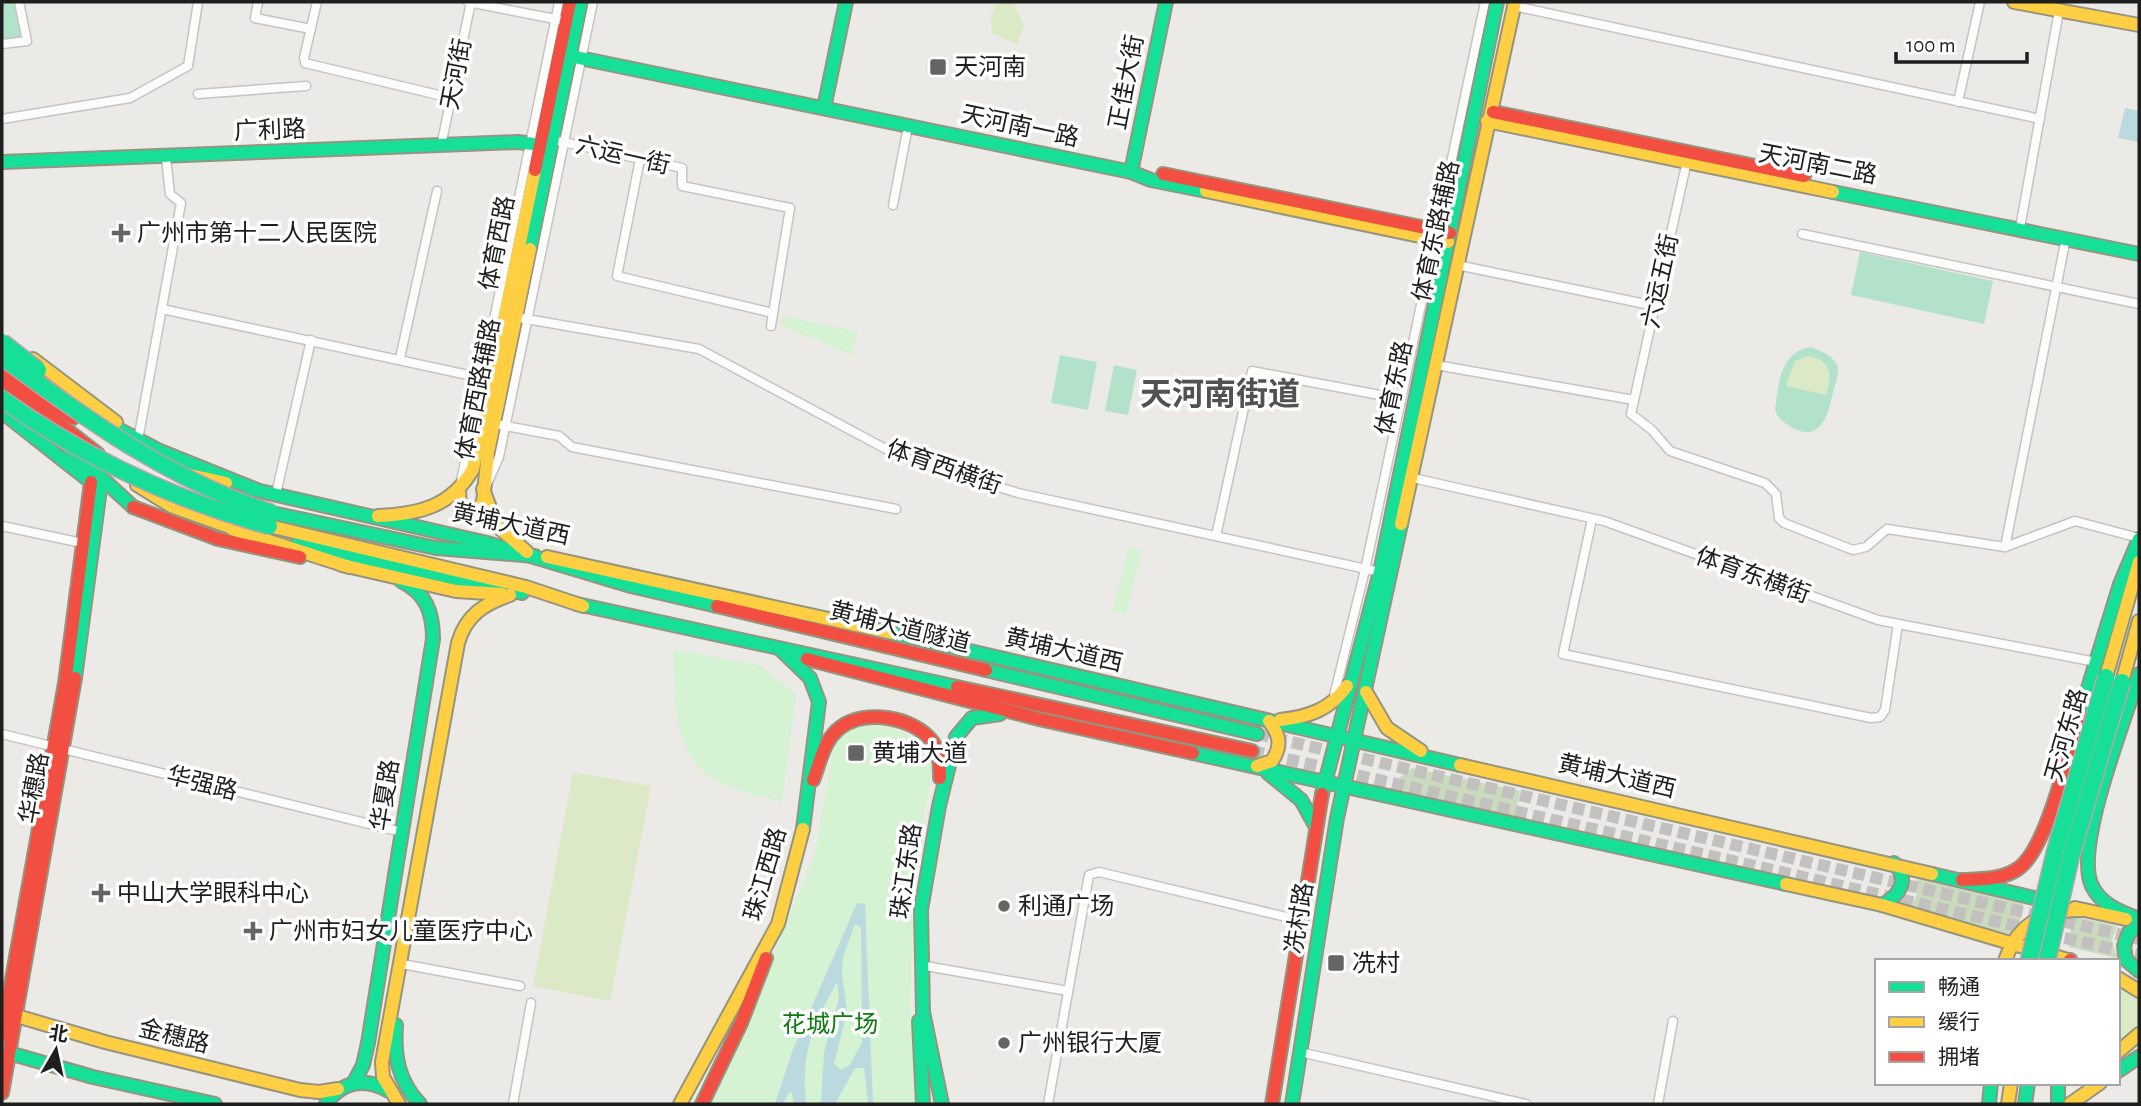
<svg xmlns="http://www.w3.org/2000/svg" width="2141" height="1106" font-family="'Alegreya Sans','Noto Sans SC',sans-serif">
<rect width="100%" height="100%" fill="#eceae7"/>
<g fill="#dbe9c6">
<path d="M 997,2 L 1013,2 L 1024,26 L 1017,45 L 992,33 L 991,14 Z"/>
<path d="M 1809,356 C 1832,361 1831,376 1826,396 L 1786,386 L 1795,361 Z"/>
<path d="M 573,772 L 651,786 L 610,1001 L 533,986 Z"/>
<path d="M 2118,977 L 2139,981 L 2139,1053 L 2118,1067 Z"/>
</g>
<g fill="#c9dabd">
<path d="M 1412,768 L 1520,791 L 1515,817 L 1405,793 L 1400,777 Z"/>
<path d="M 1917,879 L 2023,904 L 2017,936 L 1909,910 L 1917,895 Z"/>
<path d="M 2072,916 L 2117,926 L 2112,940 L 2117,958 L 2069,947 Z"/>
</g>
<g fill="#d5f2d3">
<path d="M 782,316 L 857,331 L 852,355 L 780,325 Z"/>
<path d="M 1128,547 L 1142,550 L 1126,615 L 1113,612 Z"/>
<path d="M 673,649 L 759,665 L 796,694 L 782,802 C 763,797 743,793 725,785 C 670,762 675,698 673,649 Z"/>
<path d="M 857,726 C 892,725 926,732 932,770 L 914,874 L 910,1009 L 936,1104 L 691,1104 L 765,975 L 814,857 L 834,744 L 847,730 Z"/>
</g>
<g fill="#b3e2cb" fill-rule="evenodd">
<path d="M 2,2 L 23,2 L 20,48 L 2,47 Z"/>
<path d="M 1860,252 L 1993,281 L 1984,324 L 1851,295 Z"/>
<path d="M 1810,347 C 1820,350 1832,355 1837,365 C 1840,373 1835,384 1833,392 C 1828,417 1819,446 1788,425 C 1781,421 1777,417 1775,409 C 1779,382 1780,353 1810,347 ZM 1809,356 C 1832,361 1832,376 1826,395 L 1786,386 L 1795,361 Z"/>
<path d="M 1060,355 L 1097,362 L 1088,410 L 1051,403 Z"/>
<path d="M 1114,365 L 1137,370 L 1128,415 L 1105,411 Z"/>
</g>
<g fill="#bbdadf" fill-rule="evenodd">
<path d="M 2125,108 L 2139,111 L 2139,142 L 2118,138 Z"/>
<path d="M 857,903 L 865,904 L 873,1104 L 868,1104 L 864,1068 L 855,1068 L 835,1104 L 821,1104 L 824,1052 L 839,998 L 837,982 C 812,1029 801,1050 806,1104 L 794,1104 L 792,1093 L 789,1092 L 783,1104 L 775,1104 L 792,1052 ZM 855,924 L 861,928 L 862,1042 L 850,1065 L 841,1070 L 834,1064 L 847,1012 L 842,973 L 843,957 Z"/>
</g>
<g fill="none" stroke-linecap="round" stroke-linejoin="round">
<g stroke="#c3c1bf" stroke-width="12" stroke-dasharray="12 6" stroke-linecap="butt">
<path d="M 1257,734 L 2139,939"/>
<path d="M 1252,751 L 2030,929"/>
<path d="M 2047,934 L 2139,955"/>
</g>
<g stroke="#c5c4c3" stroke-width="11">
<g id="street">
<path d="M 258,2 L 255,18 L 311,29"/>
<path d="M 468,2 L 560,20"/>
<path d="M 1514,6 L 2040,119"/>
<path d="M 2,44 L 27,41 L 19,2"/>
<path d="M 304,58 L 317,2"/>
<path d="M 305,63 L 451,98"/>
<path d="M 198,94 L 306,86"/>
<path d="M 1958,102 L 1980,2"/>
<path d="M 2,119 L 130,98 L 188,66 L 198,2"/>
<path d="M 558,141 L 682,168 L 682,186 L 790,208 L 771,326"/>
<path d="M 441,146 L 471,2"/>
<path d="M 640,159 L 617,276 L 773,313"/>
<path d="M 1687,161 L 1631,414 L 1652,430 L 1670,451 L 1765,483 L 1776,494 L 1779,518 L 1784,523 L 1853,550 L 1866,547 L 1887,529 L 2005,547 L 2075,521 L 2139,538"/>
<path d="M 893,205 L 908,126"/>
<path d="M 2020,228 L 2059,11"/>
<path d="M 1802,234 L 2139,304"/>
<path d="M 1457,265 L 1655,306"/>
<path d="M 162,309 L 482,378"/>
<path d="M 515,317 L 699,349 L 899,456 L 1018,493 L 1380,572"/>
<path d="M 400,358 L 437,191"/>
<path d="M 1436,365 L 1634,400"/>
<path d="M 501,425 L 559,436 L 572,447 L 896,509"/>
<path d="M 138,440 L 181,203 L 170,194 L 166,158"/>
<path d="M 1413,478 L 1604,521 L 1878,620 L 2096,662"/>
<path d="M 487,484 L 499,457 L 593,2"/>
<path d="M 460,486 L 559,2"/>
<path d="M 276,494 L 311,340"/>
<path d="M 1592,519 L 1563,654 L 1871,718 L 1880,717 L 1885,710 L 1898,624"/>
<path d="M 2,526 L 82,543"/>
<path d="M 1216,536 L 1252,371 L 1401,399"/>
<path d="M 2005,547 L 2066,238"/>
<path d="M 1333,700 L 1365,570 L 1485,2"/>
<path d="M 2,734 L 402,832"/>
<path d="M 402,964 L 520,986"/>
<path d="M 920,965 L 1068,991"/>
<path d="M 1300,1052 L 1526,1104"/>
<path d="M 513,1104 L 531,1003"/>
<path d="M 1048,1104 L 1089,875 L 1099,872 L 1299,920"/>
<path d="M 1658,1104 L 1673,1021"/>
</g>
</g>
<g stroke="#95957f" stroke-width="16">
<g id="fast">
<path d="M 570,56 L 1131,172 L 1151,180 L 1206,191"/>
<path d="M 824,108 L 846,2"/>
<path d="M 2,162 L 518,142 L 541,145"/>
<path d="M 1131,172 L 1166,2"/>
<path d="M 1833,192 L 2139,254"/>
<path d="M 530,249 L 581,2"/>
<path d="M 2,412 L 96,486"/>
<path d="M 103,421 L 160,451 L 257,490"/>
<path d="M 69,448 L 133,507"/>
<path d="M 251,489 L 487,543 L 631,586 L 717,606"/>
<path d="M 272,513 L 436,548 L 535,556"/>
<path d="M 297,544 L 522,593"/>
<path d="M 577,604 L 957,687"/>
<path d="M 892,633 L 1460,765"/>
<path d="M 780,649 L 810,678 L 819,702 L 803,829"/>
<path d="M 986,670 L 1257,734"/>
<path d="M 2139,674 C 2126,718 2073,847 2092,886 C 2101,905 2121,912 2139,919"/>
<path d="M 75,678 L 100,489"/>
<path d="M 2080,714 L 2120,584 L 2139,539"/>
<path d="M 1193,753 L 1786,884"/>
<path d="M 1268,773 L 1301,800 L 1315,825"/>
<path d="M 1322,794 L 1380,572 L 1497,2"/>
<path d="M 1932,874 L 2051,902"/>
<path d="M 1882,905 C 1900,895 1910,880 1894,863"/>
<path d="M 2139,927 L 2129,932 L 2124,946 L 2126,960 L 2139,971"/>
<path d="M 919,1021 L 923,1104"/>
<path d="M 396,1025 C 394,1056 398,1081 420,1104"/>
<path d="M 2,1051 L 93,1077 L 215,1104"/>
<path d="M 2118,1071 L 2139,1057"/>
<path d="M 354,1082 L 363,1065 L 368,1043 L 433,639 C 433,612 426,593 401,581"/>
<path d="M 2058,1083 L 2058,1104"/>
<path d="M 326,1104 C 342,1081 365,1077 389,1091"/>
<path d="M 942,1104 L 923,1012 L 921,910 L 939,806 L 956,737 L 972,718 L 1000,714"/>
<path d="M 1292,1104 L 1337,818 L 1401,524"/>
<path d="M 1989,1104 L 1991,1083"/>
<path d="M 2025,1104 L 2028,1083"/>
</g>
</g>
<g stroke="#95957f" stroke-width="16">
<g id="slow">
<path d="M 2014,2 L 2139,25"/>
<path d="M 1487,121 L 1833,192"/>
<path d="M 1206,191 L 1448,242"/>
<path d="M 33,359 L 116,422"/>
<path d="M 186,474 L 226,483"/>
<path d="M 137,485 L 171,506 L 238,530"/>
<path d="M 459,489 L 460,508 L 476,512 L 483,502 L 488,452 L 530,249"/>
<path d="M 483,489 L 497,526 L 527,552"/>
<path d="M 378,516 C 419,514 451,507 473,469 L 535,170"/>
<path d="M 1401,524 L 1515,2"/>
<path d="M 269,526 L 526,587 L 583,606"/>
<path d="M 232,529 L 349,567"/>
<path d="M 547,557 L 892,633"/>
<path d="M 342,565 L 456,591 L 502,594"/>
<path d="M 2106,677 L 2139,562"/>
<path d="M 2122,682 L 2139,621"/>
<path d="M 1366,692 L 1387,728 L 1421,751"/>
<path d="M 1280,720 C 1308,717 1330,710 1347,686"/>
<path d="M 1460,765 L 1932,874"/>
<path d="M 1257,766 L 1272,761 C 1282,746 1280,735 1269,721"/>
<path d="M 1786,884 L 1882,905 L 2071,961"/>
<path d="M 2075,908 L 2126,919"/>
<path d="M 2005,961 C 2017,924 2045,909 2083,910"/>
<path d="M 2118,978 L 2139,991"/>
<path d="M 10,1014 L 105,1042 L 300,1090 L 319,1092 L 338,1089"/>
<path d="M 2118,1052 L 2139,1034"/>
<path d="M 399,1104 L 383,1077 L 382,1062 L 458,643 C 466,615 484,604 510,595"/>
<path d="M 680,1104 L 778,924 L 803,829"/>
<path d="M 2008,1104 L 2011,1083"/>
<path d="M 2070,1104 L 2100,1083"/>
</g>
</g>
<g stroke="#95957f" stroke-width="16">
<g id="jam">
<path d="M 1493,112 L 1804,176"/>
<path d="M 535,170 L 570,2"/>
<path d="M 1163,174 L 1450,233"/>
<path d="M 2,368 L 73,418"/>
<path d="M 2,379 L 98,454"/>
<path d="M 133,507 L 218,539 L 300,557"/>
<path d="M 717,606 L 986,670"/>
<path d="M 807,659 L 1039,719 L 1193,753"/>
<path d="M 957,687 L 1252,751"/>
<path d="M 813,780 C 820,762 824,739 841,727 C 866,709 913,717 932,741 C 940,751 940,766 940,778"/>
<path d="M 1962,880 C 1981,879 2003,880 2019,868 C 2047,848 2069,750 2080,714"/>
<path d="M 2070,960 L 2070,961"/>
<path d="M 2,1035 L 65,683 L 91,482"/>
<path d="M 2,1093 L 75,678"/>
<path d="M 702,1104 L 741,1023 L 766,958"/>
<path d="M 1272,1104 L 1322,794"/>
</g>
</g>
<use href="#street" stroke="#fcfcfb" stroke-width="8"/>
<use href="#fast" stroke="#16e098" stroke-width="12"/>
<use href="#slow" stroke="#ffcf43" stroke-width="12"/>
<use href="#jam" stroke="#f24e42" stroke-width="12"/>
<g stroke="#c19fab" stroke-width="19" stroke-linecap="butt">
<g id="fast-bridge">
<path d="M 2,342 L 38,370"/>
<path d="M 2,357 C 87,420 170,480 272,513"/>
<path d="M 2,399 C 85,458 171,499 269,526"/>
<path d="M 2029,961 L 2055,852 L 2106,677"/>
<path d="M 2047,961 L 2071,856 L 2122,682"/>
</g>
</g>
<use href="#fast-bridge" stroke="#16e098" stroke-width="16"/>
</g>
<g fill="#666564" stroke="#fff" stroke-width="2.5">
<rect x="929" y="58" width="18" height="18" rx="3.5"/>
<path d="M117.5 222.5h7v7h7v7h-7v7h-7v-7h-7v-7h7z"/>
<rect x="847" y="744" width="18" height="18" rx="3.5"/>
<path d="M97.5 882.5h7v7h7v7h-7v7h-7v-7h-7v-7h7z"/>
<circle cx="1004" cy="906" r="7"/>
<path d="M249.5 920.5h7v7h7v7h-7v7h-7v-7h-7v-7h7z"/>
<rect x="1327" y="954" width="18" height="18" rx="3.5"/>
<circle cx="1004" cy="1043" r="7"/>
</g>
<g text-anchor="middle" stroke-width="7" stroke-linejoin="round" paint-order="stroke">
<g font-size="24" fill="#1e1e1e" stroke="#fff" text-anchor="start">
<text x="954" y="75">天河南</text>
<text x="137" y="241">广州市第十二人民医院</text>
<text x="872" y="761">黄埔大道</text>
<text x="117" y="901">中山大学眼科中心</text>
<text x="1018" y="914">利通广场</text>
<text x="269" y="939">广州市妇女儿童医疗中心</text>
<text x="1352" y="971">冼村</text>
<text x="1018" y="1051">广州银行大厦</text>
</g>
<g font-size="24" fill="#1e1e1e" stroke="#fff">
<text transform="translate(456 74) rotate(-79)" y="8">天河街</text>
<text transform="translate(1126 82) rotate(-79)" y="8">正佳大街</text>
<text transform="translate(1020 126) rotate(12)" y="8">天河南一路</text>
<text transform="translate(270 130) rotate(-2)" y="8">广利路</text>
<text transform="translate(623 155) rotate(13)" y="8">六运一街</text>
<text transform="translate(1818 164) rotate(11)" y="8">天河南二路</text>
<text transform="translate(1436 231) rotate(-78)" y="8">体育东路辅路</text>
<text transform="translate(497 243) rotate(-79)" y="8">体育西路</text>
<text transform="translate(1660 281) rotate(-78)" y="8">六运五街</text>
<text transform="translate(1394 388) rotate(-78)" y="8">体育东路</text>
<text transform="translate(478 389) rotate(-79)" y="8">体育西路辅路</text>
<text transform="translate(944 467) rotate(19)" y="8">体育西横街</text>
<text transform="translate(511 524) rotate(12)" y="8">黄埔大道西</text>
<text transform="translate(1753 575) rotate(20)" y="8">体育东横街</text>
<text transform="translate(900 627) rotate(14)" y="8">黄埔大道隧道</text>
<text transform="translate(1064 650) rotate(13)" y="8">黄埔大道西</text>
<text transform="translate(2066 735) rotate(-74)" y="8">天河东路</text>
<text transform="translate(1617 776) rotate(13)" y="8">黄埔大道西</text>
<text transform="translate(202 783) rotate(14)" y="8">华强路</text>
<text transform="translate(34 788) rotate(-80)" y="8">华穗路</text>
<text transform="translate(385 795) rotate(-81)" y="8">华夏路</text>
<text transform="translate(906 871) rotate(-82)" y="8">珠江东路</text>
<text transform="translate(765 874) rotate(-74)" y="8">珠江西路</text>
<text transform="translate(1299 918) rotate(-81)" y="8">冼村路</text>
<text transform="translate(174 1036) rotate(14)" y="8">金穗路</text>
</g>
<g font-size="24" fill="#0e7a0f" stroke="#fff">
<text x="830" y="1032">花城广场</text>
</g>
<g font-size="32" font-weight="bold" fill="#515151" stroke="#fff">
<text x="1220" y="405">天河南街道</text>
</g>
</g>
<rect width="2141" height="1106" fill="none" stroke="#1e1e1e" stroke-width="7"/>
<rect x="1875" y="959" width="245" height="126" fill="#ffffff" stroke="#a5a5a5" stroke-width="2"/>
<rect x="1889" y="982" width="35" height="10" fill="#16e098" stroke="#a5a5a5" stroke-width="2"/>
<text x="1938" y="994" font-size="21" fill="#1e1e1e">畅通</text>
<rect x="1889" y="1017" width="35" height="10" fill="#ffcf43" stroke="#a5a5a5" stroke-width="2"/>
<text x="1938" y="1029" font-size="21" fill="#1e1e1e">缓行</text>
<rect x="1889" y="1052" width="35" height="10" fill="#f24e42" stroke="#a5a5a5" stroke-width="2"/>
<text x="1938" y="1064" font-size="21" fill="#1e1e1e">拥堵</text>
<g transform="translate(56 1050) rotate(9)" stroke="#ffffff" stroke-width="5" paint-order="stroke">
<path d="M0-5L12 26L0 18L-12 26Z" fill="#1e1e1e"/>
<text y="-10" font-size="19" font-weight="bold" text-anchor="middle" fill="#1e1e1e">北</text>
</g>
<path d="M1896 52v10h131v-10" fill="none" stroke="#1e1e1e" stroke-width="3.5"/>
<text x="1906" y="52" font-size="21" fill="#1e1e1e" stroke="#ffffff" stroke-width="5" paint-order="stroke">100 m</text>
</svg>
